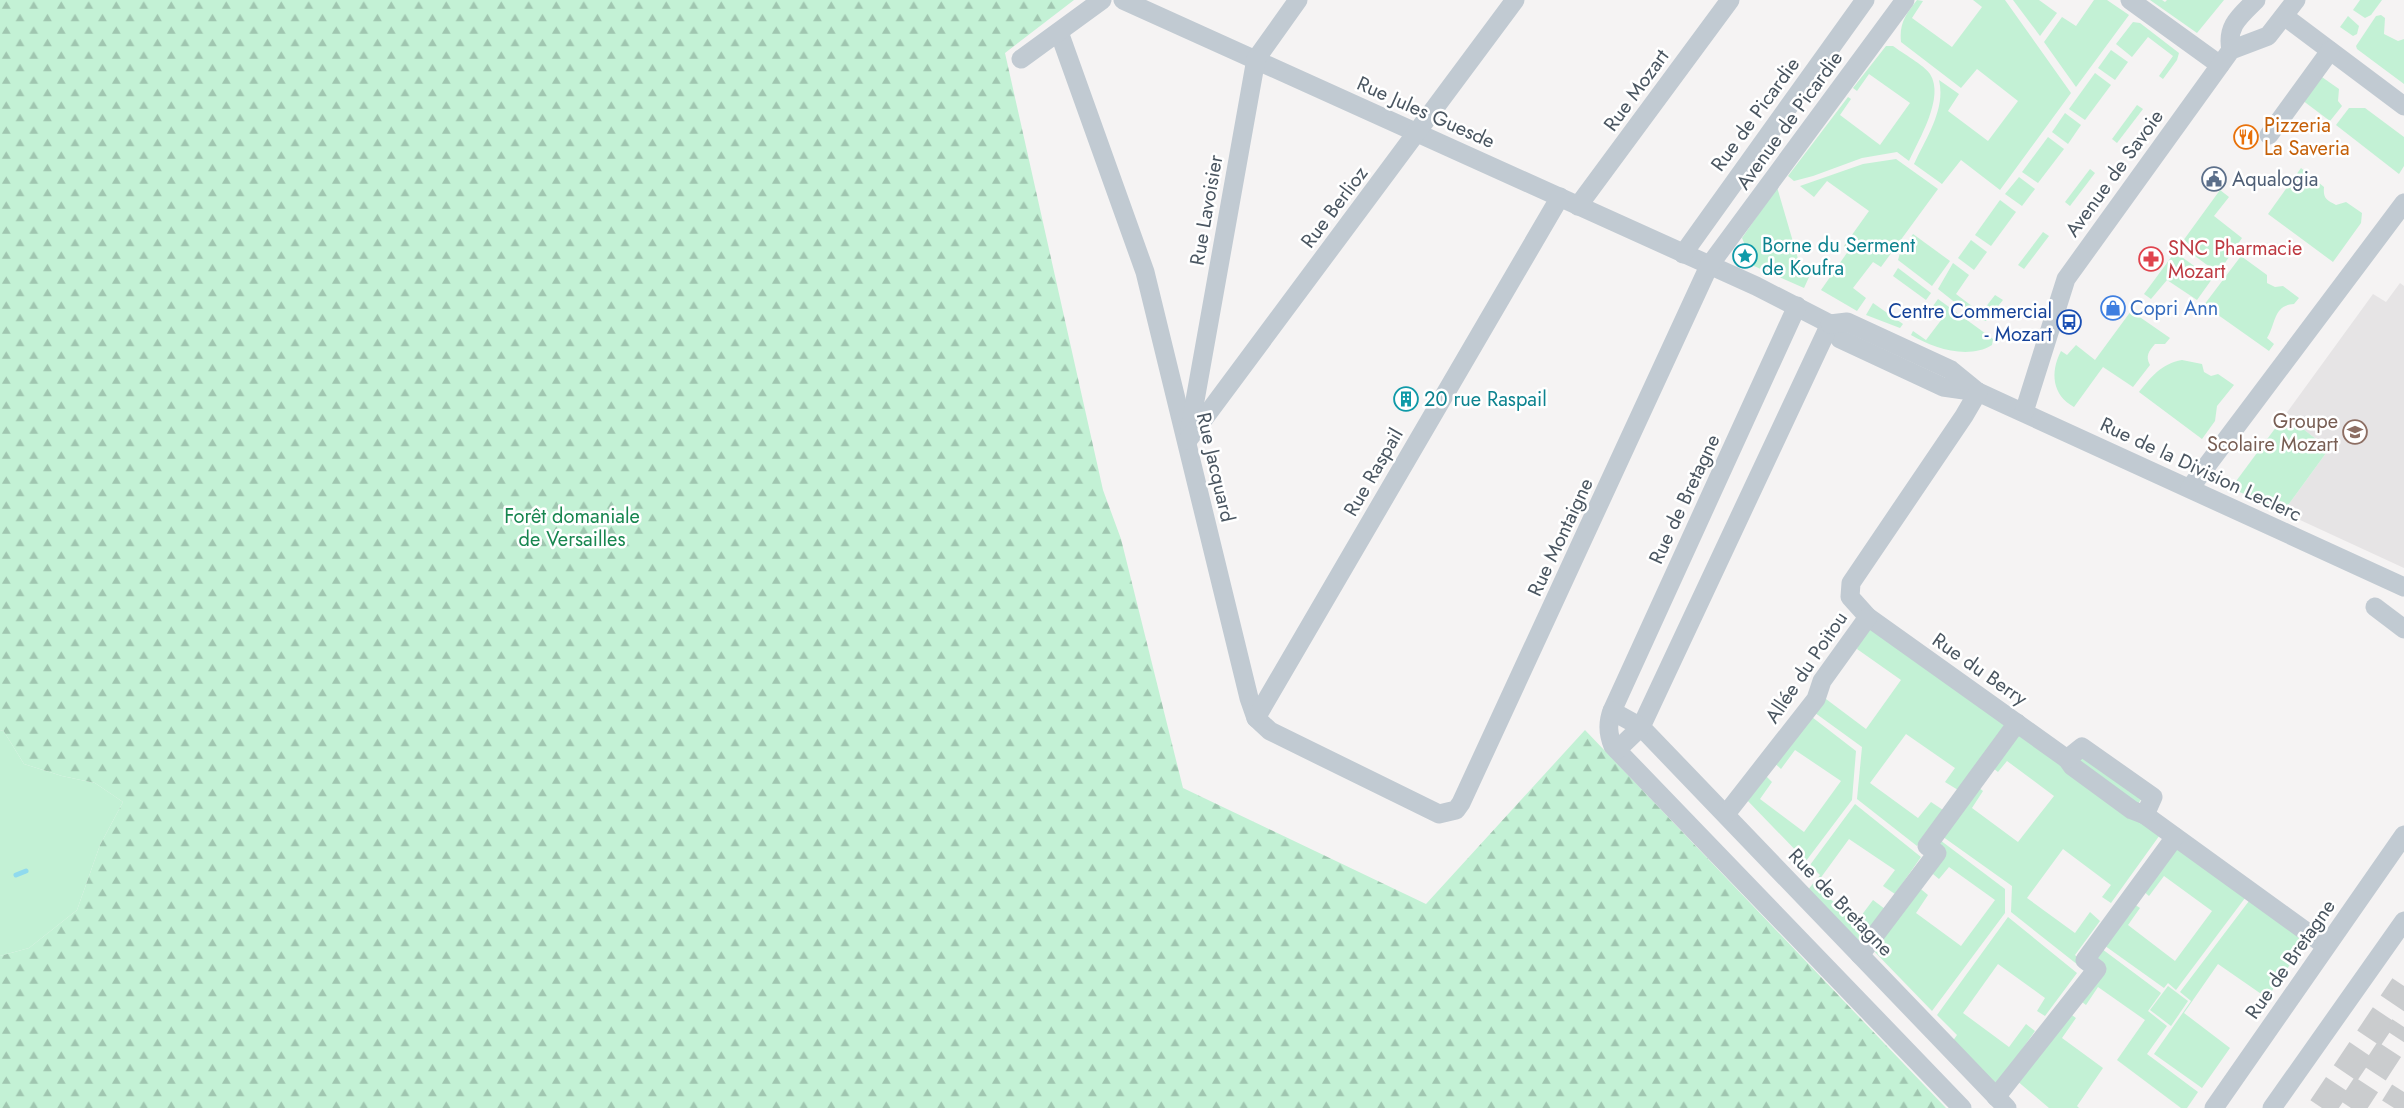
<svg xmlns="http://www.w3.org/2000/svg" width="2404" height="1108" font-family="Jost,sans-serif">
<defs>
<pattern id="forest-firs" width="22" height="20" patternUnits="userSpaceOnUse" patternTransform="scale(1.25)"><rect width="22" height="20" fill="#c3f1d5"/><path d="M5 1l3.5 6h-7zM16 11l3.5 6h-7z" fill="#a0c6b0"/></pattern>
</defs>
<rect width="100%" height="100%" fill="#f5f3f3"/>
<path fill="#e6e4e5" d="M 2400,283 L 2404,286 L 2404,568 L 2283,512 L 2329,449 L 2285,415 L 2373,294 L 2386,302 Z"/>
<g fill="#c3f1d5">
<path d="M 1917,0 L 1923,1 L 1912,18 L 1952,47 L 1982,7 L 1973,0 L 2005,0 L 2071,93 L 2000,190 L 1961,160 L 1942,184 L 1914,164 C 1926,138 1946,109 1939,80 L 1959,94 L 1948,111 L 1988,141 L 2018,101 L 1977,69 L 1961,88 L 1901,42 C 1899,23 1906,14 1917,0 Z"/>
<path d="M 2013,0 L 2039,0 L 2057,13 L 2040,36 Z"/>
<path d="M 2094,0 L 2107,0 L 2129,15 L 2076,87 L 2044,42 L 2062,17 L 2076,26 Z"/>
<path d="M 2150,0 L 2162,0 L 2165,2 L 2167,0 L 2224,0 L 2197,33 Z"/>
<path d="M 2360,0 L 2382,0 L 2371,15 L 2365,18 L 2353,10 Z"/>
<path d="M 2381,15 L 2385,18 L 2384,34 L 2398,41 L 2404,39 L 2404,84 L 2357,49 L 2356,46 L 2376,16 Z"/>
<path d="M 2348,16 L 2359,26 L 2357,34 L 2353,36 L 2340,27 Z"/>
<path d="M 2133,22 L 2140,23 L 2179,53 L 2177,60 L 2163,79 L 2159,76 L 2173,56 L 2148,37 L 2132,57 L 2116,44 Z"/>
<path d="M 1886,46 L 1893,46 C 1902,53 1924,65 1930,74 C 1945,97 1919,139 1909,161 L 1897,152 L 1862,158 L 1813,176 L 1794,181 L 1788,176 L 1848,97 L 1851,99 L 1840,115 L 1880,145 L 1910,103 L 1869,74 L 1857,91 L 1853,88 Z"/>
<path d="M 2111,50 L 2128,62 L 2115,80 L 2098,68 Z"/>
<path d="M 2095,73 L 2111,85 L 2085,120 L 2069,109 Z"/>
<path d="M 2319,75 L 2339,89 L 2338,101 L 2342,106 L 2330,121 L 2302,100 Z"/>
<path d="M 2137,105 L 2143,109 L 2117,143 L 2112,139 Z"/>
<path d="M 2349,108 L 2365,108 L 2404,137 L 2404,166 L 2399,174 L 2336,125 Z"/>
<path d="M 2065,113 L 2081,125 L 2068,144 L 2052,132 Z"/>
<path d="M 2048,137 L 2064,149 L 2038,183 L 2022,172 Z"/>
<path d="M 1896,159 L 1938,189 L 1881,267 L 1873,262 L 1853,288 L 1866,298 L 1857,311 L 1821,290 L 1849,250 L 1844,246 L 1869,211 L 1827,181 L 1814,197 L 1800,186 L 1863,164 Z"/>
<path d="M 2301,168 L 2324,187 C 2323,198 2326,200 2336,205 L 2346,202 L 2362,213 L 2361,223 L 2333,262 L 2268,214 Z"/>
<path d="M 2090,169 L 2095,173 L 2070,206 L 2065,202 Z"/>
<path d="M 2019,177 L 2035,189 L 2022,206 L 2005,194 Z"/>
<path d="M 1777,187 L 1801,269 L 1810,275 L 1804,288 L 1754,266 L 1742,238 Z"/>
<path d="M 2220,190 L 2229,197 L 2214,216 L 2242,238 L 2218,273 L 2180,245 Z"/>
<path d="M 2000,200 L 2016,212 L 1991,246 L 1975,235 Z"/>
<path d="M 2043,232 L 2049,236 L 2024,269 L 2018,265 Z"/>
<path d="M 1913,234 L 1950,261 L 1932,286 L 1898,260 L 1900,253 Z"/>
<path d="M 1971,240 L 1987,252 L 1974,270 L 1958,258 Z"/>
<path d="M 2175,252 L 2212,279 L 2197,300 L 2167,280 L 2151,299 L 2144,294 Z"/>
<path d="M 2241,256 L 2267,275 L 2267,283 L 2275,287 L 2283,286 L 2299,298 L 2294,304 C 2273,305 2276,324 2267,338 L 2274,344 L 2269,351 L 2204,305 Z"/>
<path d="M 1953,263 L 1969,275 L 1956,294 L 1981,313 L 1995,295 L 2003,300 L 1986,321 L 1976,319 L 1938,289 Z"/>
<path d="M 1898,268 L 1931,293 L 1926,300 L 1893,276 Z"/>
<path d="M 1938,299 L 1993,339 L 1992,345 C 1968,360 1933,348 1911,335 L 1913,331 L 1926,340 L 1945,315 L 1933,306 Z"/>
<path d="M 1873,303 L 1903,324 L 1900,328 L 1866,315 Z"/>
<path d="M 2131,311 L 2170,338 L 2165,344 L 2155,344 C 2149,351 2145,356 2150,365 L 2133,387 L 2103,367 L 2074,407 C 2052,395 2050,372 2061,351 L 2067,355 L 2076,345 L 2095,360 Z"/>
<path d="M 2182,360 L 2202,364 L 2204,372 L 2211,376 L 2218,374 L 2234,385 L 2217,406 L 2215,421 L 2202,439 L 2139,392 C 2152,376 2161,364 2182,360 Z"/>
<path d="M 2285,415 L 2329,449 L 2283,512 L 2231,488 Z"/>
<path d="M 1868,620 L 2009,721 L 1958,790 L 1945,782 L 1955,768 L 1906,734 L 1870,783 L 1918,818 L 1931,802 L 1943,810 L 1917,846 L 1857,799 L 1862,747 L 1811,710 L 1822,696 L 1866,729 L 1901,680 L 1857,649 Z"/>
<path d="M 1808,714 L 1856,751 L 1852,800 L 1806,861 L 1745,798 L 1763,773 L 1772,782 L 1760,799 L 1804,832 L 1841,781 L 1795,750 L 1781,769 L 1772,761 Z"/>
<path d="M 2017,728 L 2162,832 L 2111,903 L 2102,897 L 2111,885 L 2063,849 L 2027,898 L 2075,933 L 2090,912 L 2100,921 L 2075,955 L 2086,965 L 2083,969 L 2011,912 L 2012,886 L 1939,834 L 1975,785 L 1983,791 L 1972,808 L 2018,842 L 2054,796 L 2007,761 L 1998,772 L 1989,765 Z"/>
<path d="M 3,730 L 24,764 L 62,776 L 95,783 L 123,802 L 100,845 L 77,910 L 29,948 L 0,956 L 0,731 Z"/>
<path d="M 2082,752 L 2144,795 L 2136,807 L 2074,763 Z"/>
<path d="M 1855,804 L 1921,857 L 1895,894 L 1883,886 L 1895,870 L 1849,839 L 1814,887 L 1858,920 L 1873,900 L 1885,909 L 1858,944 L 1807,891 L 1820,875 L 1810,865 Z"/>
<path d="M 1936,837 L 2005,889 L 2005,913 L 1932,1011 L 1870,947 L 1916,885 L 1928,895 L 1916,913 L 1961,946 L 1995,900 L 1949,867 L 1939,879 L 1928,870 Z"/>
<path d="M 2174,842 L 2248,894 L 2176,990 L 2168,983 L 2164,988 L 2101,943 L 2131,902 L 2140,908 L 2128,925 L 2175,961 L 2212,911 L 2164,876 L 2149,896 L 2141,889 Z"/>
<path d="M 2252,897 L 2309,937 L 2267,998 L 2218,964 L 2184,1013 L 2230,1048 L 2202,1088 L 2154,1054 L 2191,1001 L 2180,992 Z"/>
<path d="M 2008,917 L 2077,973 L 2045,1016 L 2037,1011 L 2045,998 L 1998,964 L 1963,1013 L 2009,1047 L 2026,1024 L 2035,1031 L 1996,1086 L 1952,1042 L 1957,1035 L 1937,1015 Z"/>
<path d="M 2098,946 L 2161,993 L 2148,1011 L 2167,1026 L 2147,1054 L 2198,1092 L 2187,1108 L 2181,1108 L 2117,1060 L 2145,1020 L 2098,987 L 2086,1005 L 2078,999 L 2089,958 Z"/>
<path d="M 2168,986 L 2188,1001 L 2171,1026 L 2150,1010 Z"/>
<path d="M 2069,1013 L 2076,1018 L 2062,1038 L 2103,1068 L 2077,1106 L 2079,1108 L 2049,1108 L 2016,1080 Z"/>
</g>
<path fill="url(#forest-firs)" d="M 0,0 L 1074,0 L 1005,53 L 1103,490 L 1121,539 L 1183,788 L 1426,904 L 1585,730 L 1946,1108 L 0,1108 L 0,956 L 29,948 L 77,910 L 100,845 L 123,802 L 95,783 L 62,776 L 24,764 L 3,730 L 0,731 Z"/>
<g fill="none" stroke-linecap="round" stroke-linejoin="round">
<path stroke="#90daee" stroke-width="5" d="M 16,875 L 26,871"/>
<path stroke="#caccce" stroke-width="28" stroke-dasharray="28 14" stroke-linecap="butt" d="M 2322,1108 L 2404,986"/>
<g stroke="#caccce" stroke-width="28" stroke-dasharray="28 14" stroke-linecap="butt">
<path d="M 2351,1108 L 2404,1027"/>
<path d="M 2394,1108 L 2404,1092"/>
</g>
<g stroke="#c1cad2" stroke-width="19">
<path d="M 1123,0 L 1756,286 L 1830,324 L 1840,339 L 1943,387 L 1978,392"/>
<path d="M 2130,0 L 2220,65"/>
<path d="M 2284,16 L 2404,106"/>
<path d="M 1059,32 L 1145,272 L 1249,698 L 1256,718 L 1270,731 L 1439,814 L 1456,810 L 1461,803 L 1709,266 L 1905,0"/>
<path d="M 2231,50 C 2226,26 2240,16 2256,0"/>
<path d="M 1021,59 L 1102,0"/>
<path d="M 2269,135 L 2330,51"/>
<path d="M 1578,206 L 1730,0"/>
<path d="M 1683,254 L 1865,0"/>
<path d="M 1797,306 L 1612,711 C 1607,724 1608,734 1613,746 L 1962,1108"/>
<path d="M 1830,324 L 1641,727 L 2007,1108"/>
<path d="M 1830,324 L 1847,322 L 1951,370 L 1978,392 L 2404,587"/>
<path d="M 1978,392 L 1964,416 L 1851,583 L 1850,597 L 1868,617 L 2067,759 L 2072,766 L 2132,810 L 2145,815 L 2326,946"/>
<path d="M 2024,412 L 2066,279 L 2231,50 L 2268,36 L 2296,0"/>
<path d="M 1189,434 L 1256,59 L 1298,0"/>
<path d="M 1188,440 L 1515,0"/>
<path d="M 2190,488 L 2404,203"/>
<path d="M 2375,607 L 2404,629"/>
<path d="M 1612,711 L 1641,727 L 1617,750"/>
<path d="M 1256,718 L 1560,197"/>
<path d="M 2067,759 L 2082,747 L 2153,797 L 2145,815"/>
<path d="M 1726,814 L 1816,699 L 1822,681 L 1868,617"/>
<path d="M 1860,955 L 1937,853 L 1927,846 L 2017,723"/>
<path d="M 1996,1097 L 2097,969 L 2085,960 L 2175,837"/>
<path d="M 2214,1108 L 2404,835"/>
<path d="M 2272,1108 L 2404,921"/>
</g>
</g>
<defs>
<g id="restaurant-ring" transform="scale(1.25)"><circle r="9.5" fill="#fff" stroke="#e8710a" stroke-width="1.5"/><path d="M-5-6h1v4h1v-4h1v4h1v-4h1v5L-1.5 .5V6h-2V.5L-5-1ZM5-6V6H3V1.5H1.5Q1.5-4 5-6Z" fill="#e8710a"/></g>
<g id="civic-ring" transform="scale(1.25)"><circle r="9.5" fill="#fff" stroke="#5c6f8a" stroke-width="1.5"/><path d="M-.6-6.5H3V-4.5H.6V-3L4-1V1h2V6H-6V1h2V-1L-.6-3ZM-1.2 2.5V6h2.4V2.5Z" fill="#5c6f8a"/></g>
<g id="sight-ring" transform="scale(1.25)"><circle r="9.5" fill="#fff" stroke="#0f9aa8" stroke-width="1.5"/><path d="M0-6L1.8-2.2L6-1.7L2.9 1.2L3.7 5.4L0 3.3L-3.7 5.4L-2.9 1.2L-6-1.7L-1.8-2.2Z" fill="#0f9aa8"/></g>
<g id="pharmacy-ring" transform="scale(1.25)"><circle r="9.5" fill="#fff" stroke="#e0444e" stroke-width="1.5"/><path d="M-2-6h4v4h4v4h-4v4h-4v-4h-4v-4h4Z" fill="#e0444e"/></g>
<g id="shop-ring" transform="scale(1.25)"><circle r="9.5" fill="#fff" stroke="#3f7fe0" stroke-width="1.5"/><path d="M-5-2.5h2.3a2.7 3.5 0 0 1 5.4 0H5L5.5 6h-11ZM-1.5-2.5h3a1.5 2.3 0 0 0-3 0Z" fill="#3f7fe0"/></g>
<g id="bus-ring" transform="scale(1.25)"><circle r="9.5" fill="#fff" stroke="#1a4fb4" stroke-width="1.5"/><path d="M-5-6H5V4H4V6H2V4H-2V6H-4V4H-5ZM-3.5-4V0h7V-4ZM-3.5 1.2v1.5H-2V1.2ZM2 1.2v1.5H3.5V1.2Z" fill="#1a4fb4"/></g>
<g id="building-ring" transform="scale(1.25)"><circle r="9.5" fill="#fff" stroke="#0f9aa8" stroke-width="1.5"/><path d="M-4-6H4V6H1V3H-1V6H-4ZM-2.5-4.3h1.7v1.8h-1.7ZM.8-4.3h1.7v1.8H.8ZM-2.5-1h1.7V.8h-1.7ZM.8-1h1.7V.8H.8Z" fill="#0f9aa8"/></g>
<g id="school-ring" transform="scale(1.25)"><circle r="9.5" fill="#fff" stroke="#8d6e63" stroke-width="1.5"/><path d="M0-5L7-2L0 1L-7-2ZM-4 1L0 2.5L4 1V4Q0 6-4 4Z" fill="#8d6e63"/></g>
</defs>
<g fill-rule="evenodd">
<use href="#restaurant-ring" x="2246" y="137"/>
<use href="#civic-ring" x="2214" y="179"/>
<use href="#sight-ring" x="1745" y="256"/>
<use href="#pharmacy-ring" x="2151" y="259"/>
<use href="#shop-ring" x="2113" y="308"/>
<use href="#bus-ring" x="2069" y="322"/>
<use href="#building-ring" x="1406" y="399"/>
<use href="#school-ring" x="2355" y="432"/>
</g>
<g text-anchor="middle" stroke-width="5" stroke-linejoin="round" paint-order="stroke">
<g font-size="20" fill="#4a5661" stroke="#fff">
<text transform="translate(1636 90) rotate(-54)" y="7">Rue Mozart</text>
<text transform="translate(1426 112) rotate(24)" y="7">Rue Jules Guesde</text>
<text transform="translate(1755 114) rotate(-54)" y="7">Rue de Picardie</text>
<text transform="translate(1789 120) rotate(-54)" y="7">Avenue de Picardie</text>
<text transform="translate(2114 173) rotate(-54)" y="7">Avenue de Savoie</text>
<text transform="translate(1334 207) rotate(-53)" y="7">Rue Berlioz</text>
<text transform="translate(1206 210) rotate(-80)" y="7">Rue Lavoisier</text>
<text transform="translate(1216 467) rotate(77)" y="7">Rue Jacquard</text>
<text transform="translate(2201 469) rotate(25)" y="7">Rue de la Division Leclerc</text>
<text transform="translate(1373 472) rotate(-60)" y="7">Rue Raspail</text>
<text transform="translate(1684 499) rotate(-65)" y="7">Rue de Bretagne</text>
<text transform="translate(1560 537) rotate(-65)" y="7">Rue Montaigne</text>
<text transform="translate(1806 667) rotate(-56)" y="7">Allée du Poitou</text>
<text transform="translate(1980 669) rotate(35)" y="7">Rue du Berry</text>
<text transform="translate(1841 902) rotate(46)" y="7">Rue de Bretagne</text>
<text transform="translate(2290 959) rotate(-55)" y="7">Rue de Bretagne</text>
</g>
<g font-size="20" fill="#c56008" stroke="#fff" text-anchor="start">
<text x="2264" y="132">Pizzeria<tspan x="2264" dy="23">La Saveria</tspan></text>
</g>
<g font-size="20" fill="#4e5e75" stroke="#fff" text-anchor="start">
<text x="2232" y="186">Aqualogia</text>
</g>
<g font-size="20" fill="#0d838f" stroke="#fff" text-anchor="start">
<text x="1762" y="252">Borne du Serment<tspan x="1762" dy="23">de Koufra</tspan></text>
<text x="1424" y="406">20 rue Raspail</text>
</g>
<g font-size="20" fill="#be3a42" stroke="#fff" text-anchor="start">
<text x="2168" y="255">SNC Pharmacie<tspan x="2168" dy="23">Mozart</tspan></text>
</g>
<g font-size="20" fill="#366cbe" stroke="#fff" text-anchor="start">
<text x="2130" y="315">Copri Ann</text>
</g>
<g font-size="20" fill="#164399" stroke="#fff" text-anchor="end">
<text x="2052" y="318">Centre Commercial<tspan x="2052" dy="23">- Mozart</tspan></text>
</g>
<g font-size="20" fill="#785e54" stroke="#fff" text-anchor="end">
<text x="2338" y="428">Groupe<tspan x="2338" dy="23">Scolaire Mozart</tspan></text>
</g>
<g font-size="20" fill="#17864f" stroke="#fff">
<text x="572" y="523">Forêt domaniale<tspan x="572" dy="23">de Versailles</tspan></text>
</g>
</g>
</svg>
